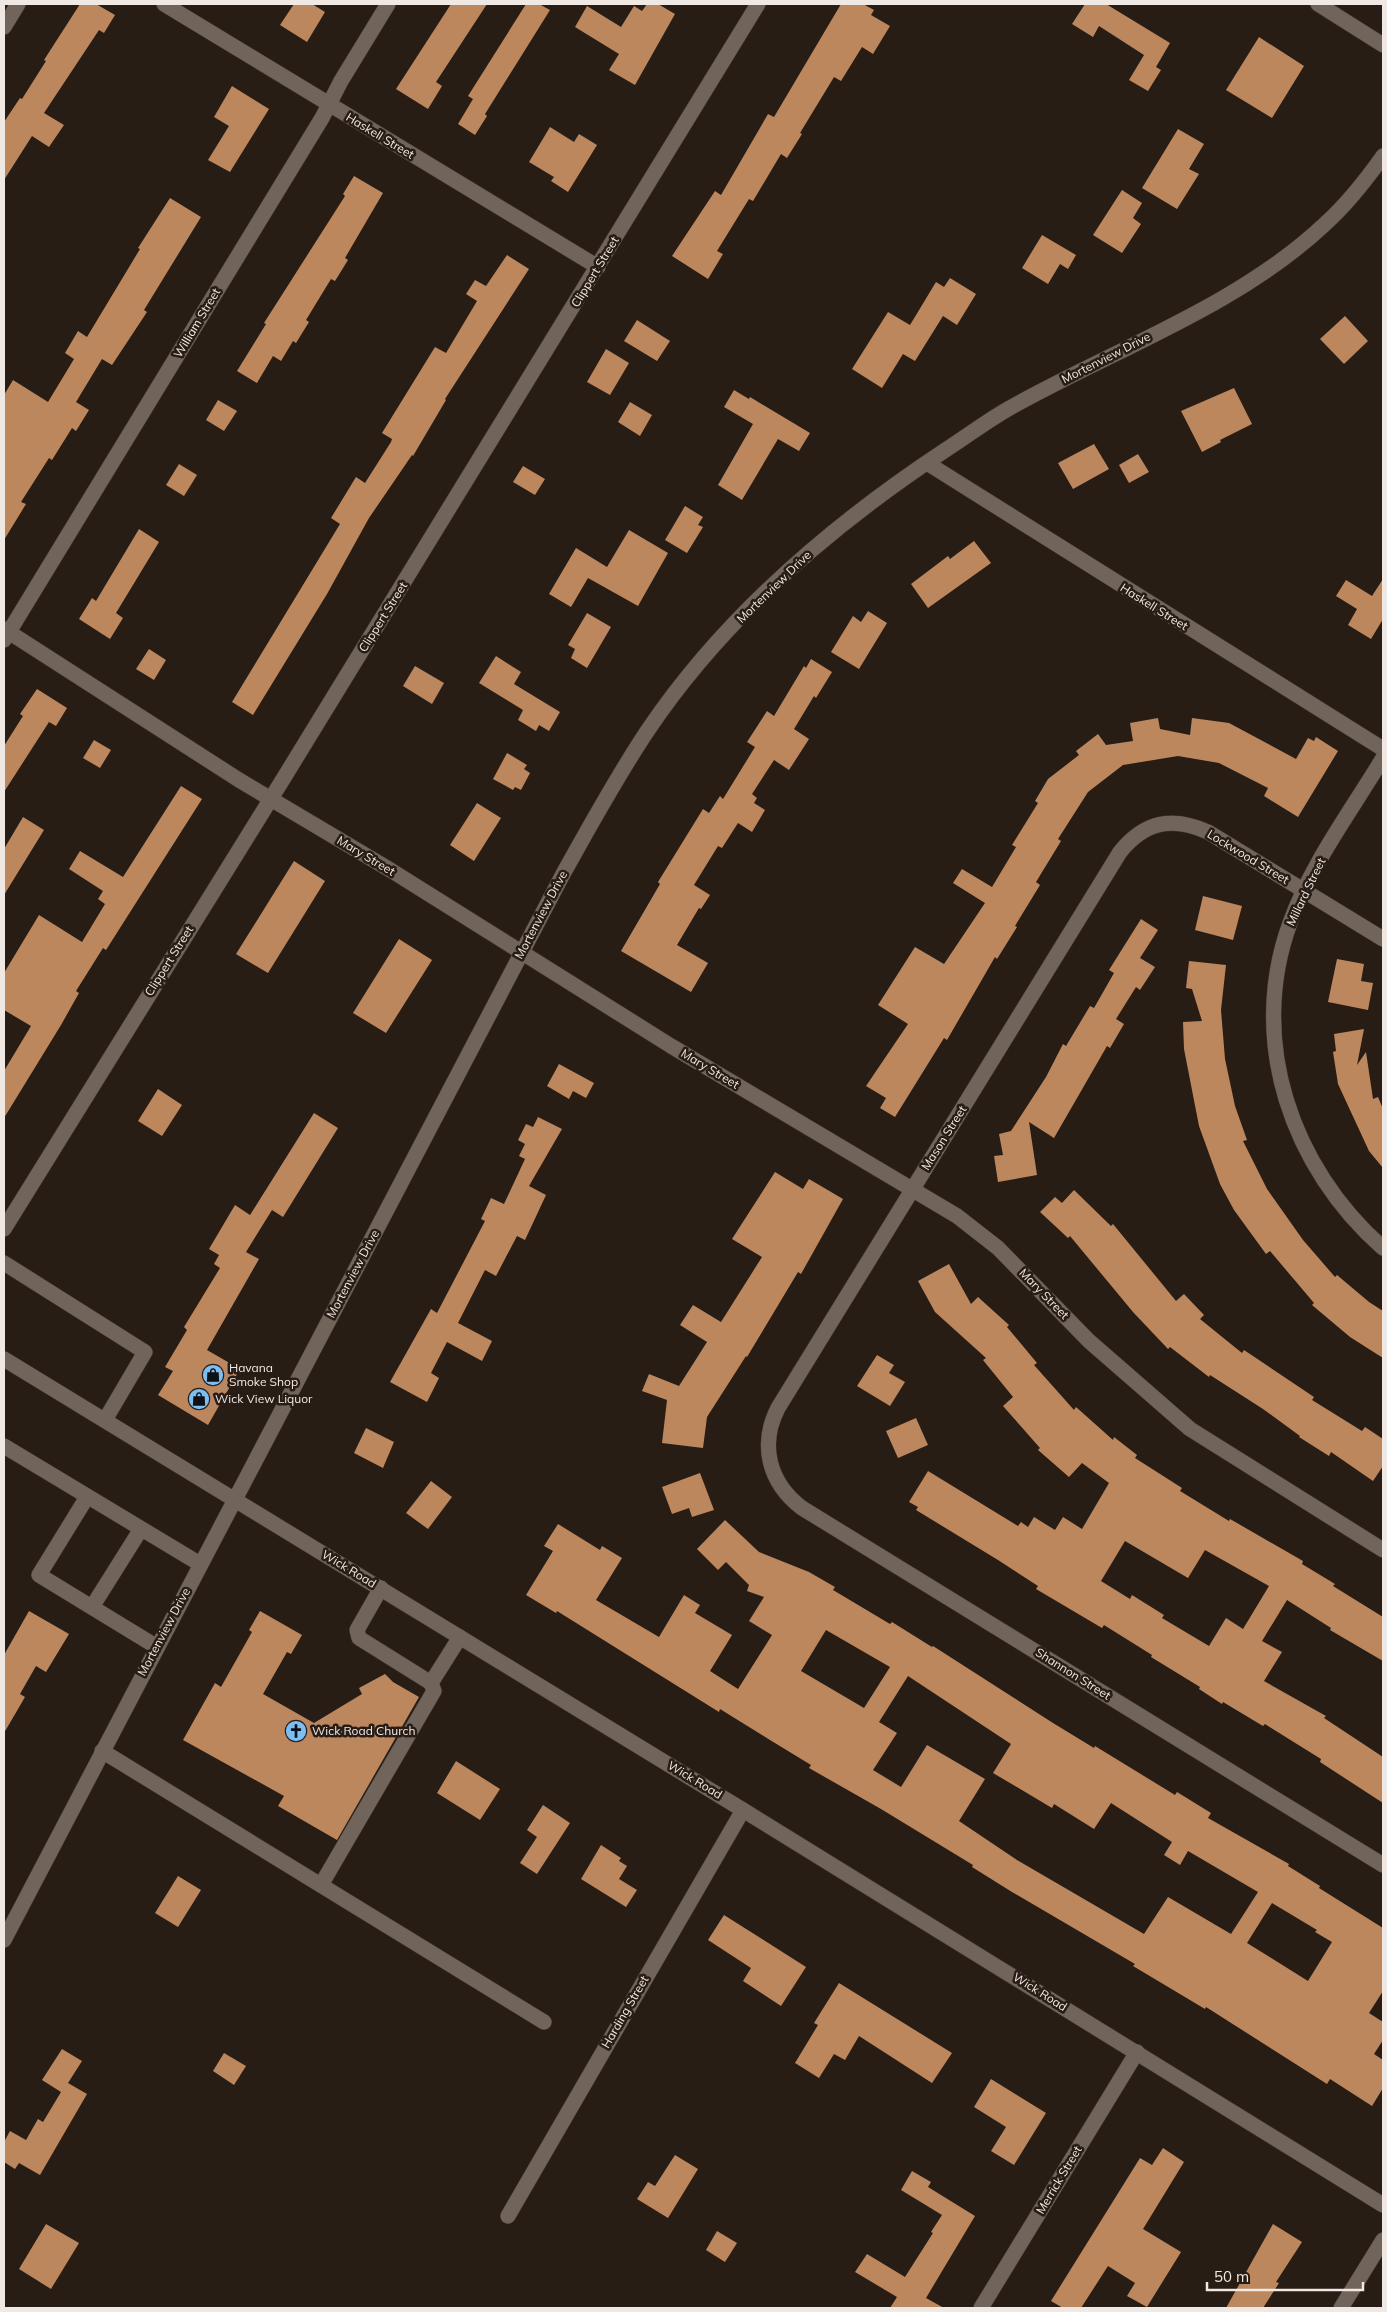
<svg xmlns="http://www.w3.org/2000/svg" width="1387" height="2312" font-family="Mulish,sans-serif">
<rect width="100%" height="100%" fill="#281d15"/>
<g fill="#bd875e" fill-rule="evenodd">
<path d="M 80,4 L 96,4 L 115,15 L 104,33 L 99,30 L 44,113 L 64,125 L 49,147 L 32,136 L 4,180 L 4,122 L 20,98 L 22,99 L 46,61 L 44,60 Z"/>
<path d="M 294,4 L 312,4 L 325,12 L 307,42 L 280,25 Z"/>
<path d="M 451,4 L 487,4 L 436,82 L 442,86 L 428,109 L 396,89 Z"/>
<path d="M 526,4 L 539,4 L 550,10 L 485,114 L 487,116 L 475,135 L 458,124 L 473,99 L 468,96 Z"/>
<path d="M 647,4 L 658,4 L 675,14 L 635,85 L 609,70 L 619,54 L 575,27 L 587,6 L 621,27 L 634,6 L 642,11 Z"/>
<path d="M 841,4 L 863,4 L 874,10 L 871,15 L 890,26 L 873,54 L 862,47 L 841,81 L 834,77 L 800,133 L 802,134 L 787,158 L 781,154 L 753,201 L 749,199 L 717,251 L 723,254 L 708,279 L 672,256 L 715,191 L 721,195 L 768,114 L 774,117 Z"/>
<path d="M 1085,4 L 1106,4 L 1170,43 L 1156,67 L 1161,70 L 1148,91 L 1129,80 L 1144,55 L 1099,26 L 1093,37 L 1072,24 Z"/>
<path d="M 1259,37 L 1304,66 L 1272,118 L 1226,90 Z"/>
<path d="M 232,86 L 269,109 L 230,172 L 208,160 L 229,126 L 214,117 Z"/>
<path d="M 550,127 L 574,142 L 579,134 L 597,145 L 568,192 L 551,181 L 554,177 L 529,162 Z"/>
<path d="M 1178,129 L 1204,144 L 1189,169 L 1199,174 L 1177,209 L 1142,188 Z"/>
<path d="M 354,176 L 383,193 L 345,258 L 348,260 L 335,281 L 331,279 L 306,320 L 309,322 L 296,343 L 293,341 L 281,361 L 273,356 L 257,383 L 237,371 L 266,324 L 264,323 L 345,196 L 343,194 Z"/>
<path d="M 1122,190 L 1142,203 L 1133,218 L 1141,224 L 1122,253 L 1093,235 Z"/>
<path d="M 170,198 L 201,217 L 144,310 L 147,312 L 112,365 L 102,359 L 76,402 L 89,410 L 76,431 L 72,428 L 52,460 L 49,458 L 21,502 L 26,504 L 4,540 L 4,395 L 13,380 L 48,402 L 74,359 L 65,353 L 78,331 L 87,337 L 140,249 L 138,248 Z"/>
<path d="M 1042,235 L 1076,255 L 1068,269 L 1060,264 L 1048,284 L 1022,268 Z"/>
<path d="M 507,255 L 529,269 L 445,399 L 446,400 L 413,456 L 412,455 L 369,518 L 327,594 L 253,715 L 232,702 L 340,524 L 331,518 L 356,477 L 365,483 L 391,442 L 392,439 L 382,433 L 435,347 L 446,353 L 477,301 L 466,294 L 475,280 L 486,286 Z"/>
<path d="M 950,278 L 976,294 L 957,325 L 943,316 L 915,361 L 903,354 L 882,388 L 852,369 L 888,312 L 910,325 L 936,282 L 944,287 Z"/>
<path d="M 1345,316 L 1368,341 L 1344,364 L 1320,339 Z"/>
<path d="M 637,320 L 670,341 L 657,361 L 624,341 Z"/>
<path d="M 606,349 L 629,363 L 610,395 L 587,382 Z"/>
<path d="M 1234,388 L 1252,424 L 1220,440 L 1221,442 L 1202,452 L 1181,411 Z"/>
<path d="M 734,390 L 749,399 L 750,397 L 810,433 L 799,451 L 778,439 L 742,500 L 718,485 L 753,424 L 724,407 Z"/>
<path d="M 218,400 L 237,411 L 224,431 L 206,420 Z"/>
<path d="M 630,402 L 652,415 L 640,436 L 618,422 Z"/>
<path d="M 1094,444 L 1109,469 L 1073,489 L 1058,463 Z"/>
<path d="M 1138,454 L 1149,472 L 1129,483 L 1119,465 Z"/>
<path d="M 179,464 L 197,475 L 184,496 L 166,485 Z"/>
<path d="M 523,466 L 545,479 L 535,495 L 513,482 Z"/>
<path d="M 685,506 L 703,517 L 698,525 L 703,527 L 687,553 L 665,540 Z"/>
<path d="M 139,529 L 159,542 L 116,613 L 123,618 L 110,639 L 79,619 L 92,598 L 96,601 Z"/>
<path d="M 629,530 L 668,553 L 638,606 L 588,578 L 571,607 L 549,594 L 576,548 L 607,567 Z"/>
<path d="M 974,541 L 991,563 L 928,608 L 911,584 L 948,556 L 950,559 Z"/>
<path d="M 1383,579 L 1383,619 L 1371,639 L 1348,625 L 1357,609 L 1336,596 L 1346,580 L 1372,596 Z"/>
<path d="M 868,611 L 887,623 L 859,669 L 831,652 L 853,616 L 861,622 Z"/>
<path d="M 587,613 L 611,627 L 587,668 L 571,658 L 575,649 L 568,645 Z"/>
<path d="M 149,649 L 166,660 L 154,680 L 136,669 Z"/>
<path d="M 496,656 L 521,672 L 514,684 L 560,712 L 549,731 L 539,725 L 536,731 L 518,720 L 523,710 L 479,683 Z"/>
<path d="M 811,659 L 832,672 L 816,698 L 814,696 L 794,729 L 809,739 L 789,770 L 774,760 L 752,794 L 757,798 L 754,803 L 765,810 L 752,832 L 738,823 L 722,848 L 718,846 L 694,885 L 710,895 L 701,909 L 699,908 L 677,945 L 708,963 L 691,992 L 621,951 L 660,884 L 658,882 L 703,809 L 709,813 L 720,796 L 723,799 L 755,747 L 747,742 L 767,711 L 774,716 L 804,666 L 806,668 Z"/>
<path d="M 415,666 L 444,683 L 432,704 L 403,686 Z"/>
<path d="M 37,689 L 67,708 L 56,726 L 49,722 L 4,792 L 4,746 L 23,716 L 20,714 Z"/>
<path d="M 1158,718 L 1160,729 L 1190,735 L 1192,718 L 1229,723 L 1296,759 L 1308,738 L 1314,741 L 1316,737 L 1338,751 L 1298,817 L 1264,796 L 1268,788 L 1219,763 L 1178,756 L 1123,765 L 1088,792 L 1058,839 L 1061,841 L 1036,882 L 1040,885 L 1015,926 L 1017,927 L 997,959 L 995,957 L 947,1040 L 944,1038 L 895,1117 L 880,1108 L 886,1098 L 866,1086 L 908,1024 L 878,1005 L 915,947 L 944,964 L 985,903 L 953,883 L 962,869 L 992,887 L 1016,847 L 1012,845 L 1038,803 L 1035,801 L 1048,779 L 1079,755 L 1076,751 L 1098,734 L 1106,745 L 1133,741 L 1130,723 Z"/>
<path d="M 94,740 L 111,750 L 100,768 L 83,758 Z"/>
<path d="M 507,753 L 527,765 L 524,769 L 530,773 L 521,790 L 515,787 L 513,790 L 493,779 Z"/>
<path d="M 181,786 L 202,799 L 106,950 L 103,948 L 76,991 L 79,993 L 61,1025 L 4,1118 L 4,1071 L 31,1026 L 4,1010 L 4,973 L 39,915 L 82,942 L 105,904 L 98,899 L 103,891 L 69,869 L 80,851 L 123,877 Z"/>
<path d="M 477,803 L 501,818 L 474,861 L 450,845 Z"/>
<path d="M 23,817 L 44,830 L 4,895 L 4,849 Z"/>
<path d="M 294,861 L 325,881 L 268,973 L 236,954 Z"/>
<path d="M 1203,896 L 1242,906 L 1233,940 L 1195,930 Z"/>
<path d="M 1141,919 L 1158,930 L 1140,958 L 1155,967 L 1140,990 L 1136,987 L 1116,1019 L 1124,1024 L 1110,1048 L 1107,1046 L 1054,1138 L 1029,1122 L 1037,1175 L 998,1182 L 994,1156 L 1003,1155 L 999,1134 L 1011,1131 L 1046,1077 L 1063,1044 L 1066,1046 L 1090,1006 L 1094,1008 L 1114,973 L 1109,970 Z"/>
<path d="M 399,939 L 432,960 L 386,1033 L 353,1013 Z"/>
<path d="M 1337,959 L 1364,964 L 1361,981 L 1373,983 L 1368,1010 L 1328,1002 Z"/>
<path d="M 1189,961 L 1226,965 L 1221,1010 L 1225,1059 L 1235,1106 L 1247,1140 L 1243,1141 L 1267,1189 L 1303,1240 L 1335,1277 L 1337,1275 L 1369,1302 L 1383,1311 L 1383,1358 L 1350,1337 L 1312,1305 L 1314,1303 L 1270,1251 L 1266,1254 L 1234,1210 L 1220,1184 L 1199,1126 L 1184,1049 L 1183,1022 L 1202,1021 L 1192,989 L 1186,988 Z"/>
<path d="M 1364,1029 L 1357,1065 L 1366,1052 L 1373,1099 L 1378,1097 L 1383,1109 L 1383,1168 L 1369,1151 L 1338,1084 L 1333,1052 L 1336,1051 L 1334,1034 Z"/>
<path d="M 559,1064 L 594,1083 L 586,1098 L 573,1091 L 569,1099 L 547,1086 Z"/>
<path d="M 158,1089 L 182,1105 L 162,1136 L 138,1121 Z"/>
<path d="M 314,1113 L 338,1128 L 283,1217 L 272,1210 L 246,1252 L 259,1259 L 207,1350 L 240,1369 L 208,1425 L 158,1395 L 173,1371 L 165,1367 L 187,1330 L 184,1327 L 220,1268 L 214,1264 L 219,1255 L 209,1249 L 235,1205 L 250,1215 Z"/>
<path d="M 538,1117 L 562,1129 L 529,1186 L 546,1195 L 525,1240 L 517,1236 L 496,1276 L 485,1270 L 458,1323 L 492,1341 L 482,1361 L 447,1342 L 431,1373 L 439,1378 L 427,1402 L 390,1382 L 431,1309 L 437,1313 L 485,1221 L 481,1219 L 491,1198 L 504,1204 L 525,1159 L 519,1156 L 525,1144 L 518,1140 L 526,1124 L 533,1127 Z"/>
<path d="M 775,1172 L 803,1189 L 809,1179 L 843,1199 L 801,1274 L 798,1272 L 747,1357 L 746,1356 L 707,1417 L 703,1448 L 662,1443 L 667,1400 L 642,1391 L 649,1374 L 679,1386 L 707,1342 L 680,1325 L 693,1305 L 721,1322 L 762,1257 L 732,1239 Z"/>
<path d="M 1074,1190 L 1111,1226 L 1113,1224 L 1176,1301 L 1184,1294 L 1204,1315 L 1200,1319 L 1242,1353 L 1244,1350 L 1314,1397 L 1312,1400 L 1362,1431 L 1365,1427 L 1383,1439 L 1383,1466 L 1373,1481 L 1331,1452 L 1329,1456 L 1299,1437 L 1300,1436 L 1263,1409 L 1210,1375 L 1209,1377 L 1170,1347 L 1168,1349 L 1133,1312 L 1070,1236 L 1068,1238 L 1040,1212 L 1055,1197 L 1062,1203 Z"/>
<path d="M 949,1264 L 971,1304 L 978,1297 L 1009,1325 L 1007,1327 L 1037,1363 L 1034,1365 L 1074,1410 L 1076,1407 L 1113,1440 L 1114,1437 L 1137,1455 L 1135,1458 L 1182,1488 L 1180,1491 L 1229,1521 L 1230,1519 L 1303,1561 L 1302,1564 L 1335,1584 L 1333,1586 L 1383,1617 L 1383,1661 L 1330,1630 L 1331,1628 L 1287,1600 L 1262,1641 L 1282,1652 L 1264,1681 L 1326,1716 L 1324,1718 L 1383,1757 L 1383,1803 L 1320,1762 L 1321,1759 L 1265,1724 L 1263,1726 L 1223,1702 L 1222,1704 L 1199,1689 L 1200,1687 L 1151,1657 L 1152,1655 L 1104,1625 L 1102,1628 L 1036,1589 L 1038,1586 L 998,1560 L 916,1510 L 918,1507 L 909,1502 L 928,1471 L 1018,1526 L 1021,1522 L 1028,1527 L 1034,1517 L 1055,1530 L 1063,1517 L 1082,1529 L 1109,1483 L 1082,1463 L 1069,1477 L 1038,1450 L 1040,1448 L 1003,1406 L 1013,1397 L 983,1360 L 986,1358 L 935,1312 L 918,1281 ZM 1125,1541 L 1188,1578 L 1205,1550 L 1269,1586 L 1243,1629 L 1226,1618 L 1209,1646 L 1162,1618 L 1164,1615 L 1132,1595 L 1130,1599 L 1101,1581 Z"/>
<path d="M 877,1355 L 894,1365 L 889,1373 L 905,1382 L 890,1406 L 857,1386 Z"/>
<path d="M 916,1418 L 928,1445 L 898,1458 L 886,1431 Z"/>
<path d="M 366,1428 L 394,1442 L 383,1468 L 354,1453 Z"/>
<path d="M 700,1473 L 714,1510 L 692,1517 L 689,1508 L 672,1514 L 662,1487 Z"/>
<path d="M 431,1481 L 452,1497 L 428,1529 L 406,1513 Z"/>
<path d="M 725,1520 L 759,1552 L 809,1572 L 835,1587 L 833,1590 L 890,1624 L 892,1622 L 932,1647 L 933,1646 L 1053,1723 L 1094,1748 L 1095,1746 L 1175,1795 L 1177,1792 L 1211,1813 L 1208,1818 L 1289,1864 L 1288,1866 L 1320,1886 L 1319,1888 L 1383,1928 L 1383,1991 L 1369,2013 L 1383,2022 L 1383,2040 L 1374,2054 L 1383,2060 L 1383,2088 L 1372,2106 L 1330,2079 L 1327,2084 L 1206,2007 L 1205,2009 L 1133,1966 L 1135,1964 L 1012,1892 L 972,1867 L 973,1865 L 881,1809 L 809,1768 L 811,1765 L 770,1740 L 720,1709 L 719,1712 L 557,1611 L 556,1613 L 526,1595 L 553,1551 L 544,1546 L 558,1524 L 600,1550 L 602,1546 L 622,1558 L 596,1600 L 659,1637 L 684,1595 L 700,1605 L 695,1613 L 732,1635 L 710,1671 L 738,1689 L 772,1635 L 749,1621 L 764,1597 L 747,1591 L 749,1585 L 726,1562 L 718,1570 L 697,1549 ZM 826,1630 L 890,1667 L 864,1708 L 801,1671 ZM 908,1676 L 1011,1744 L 993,1773 L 1010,1783 L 1052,1808 L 1054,1804 L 1094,1829 L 1111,1803 L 1172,1842 L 1164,1855 L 1180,1865 L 1188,1851 L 1258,1892 L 1231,1934 L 1168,1897 L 1144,1934 L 1017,1860 L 959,1821 L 985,1779 L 927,1745 L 901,1787 L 873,1770 L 897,1733 L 879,1722 ZM 1272,1903 L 1317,1930 L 1315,1932 L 1332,1942 L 1308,1981 L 1247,1943 Z"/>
<path d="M 29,1611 L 69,1634 L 46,1672 L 36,1666 L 20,1694 L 25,1697 L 4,1733 L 4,1655 Z"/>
<path d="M 260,1611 L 302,1635 L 291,1654 L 287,1652 L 263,1694 L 314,1723 L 362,1694 L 359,1688 L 385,1674 L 393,1682 L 419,1697 L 337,1840 L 278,1806 L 284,1796 L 183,1740 L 215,1683 L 221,1687 L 252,1632 L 249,1630 Z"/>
<path d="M 456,1761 L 500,1789 L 480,1820 L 437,1793 Z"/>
<path d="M 543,1805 L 570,1823 L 537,1874 L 520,1863 L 537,1837 L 527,1830 Z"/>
<path d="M 601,1845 L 621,1858 L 619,1861 L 627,1866 L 619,1879 L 637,1890 L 626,1907 L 581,1879 Z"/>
<path d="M 178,1876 L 201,1890 L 178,1927 L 155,1913 Z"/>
<path d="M 724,1915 L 806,1967 L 781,2006 L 743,1981 L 751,1968 L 708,1940 Z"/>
<path d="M 839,1983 L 952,2053 L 932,2083 L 859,2036 L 845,2060 L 834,2054 L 819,2078 L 795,2063 L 818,2025 L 814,2023 Z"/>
<path d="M 62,2049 L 82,2061 L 68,2083 L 87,2094 L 40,2175 L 19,2163 L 15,2169 L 4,2162 L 4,2142 L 10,2131 L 26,2140 L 38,2119 L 43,2122 L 61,2092 L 42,2080 Z"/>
<path d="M 224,2053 L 246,2066 L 234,2085 L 213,2071 Z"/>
<path d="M 991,2079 L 1046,2113 L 1014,2165 L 991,2151 L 1006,2127 L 974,2107 Z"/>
<path d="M 1163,2148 L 1184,2162 L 1143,2229 L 1181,2252 L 1147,2307 L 1127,2296 L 1135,2283 L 1108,2266 L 1081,2308 L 1063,2308 L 1051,2301 L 1140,2158 L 1152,2165 Z"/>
<path d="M 675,2155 L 698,2169 L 668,2218 L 637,2199 L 648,2182 L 655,2186 Z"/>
<path d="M 912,2171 L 931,2182 L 928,2187 L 975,2216 L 926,2298 L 944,2308 L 890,2308 L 897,2297 L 855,2272 L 867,2254 L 905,2277 L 933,2233 L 931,2232 L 942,2215 L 901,2190 Z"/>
<path d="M 46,2224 L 79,2243 L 51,2289 L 19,2269 Z"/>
<path d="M 1273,2224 L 1302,2242 L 1276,2282 L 1279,2283 L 1263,2308 L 1226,2308 Z"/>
<path d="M 717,2231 L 737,2243 L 725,2262 L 706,2250 Z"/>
</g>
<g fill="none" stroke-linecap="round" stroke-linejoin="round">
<g stroke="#413834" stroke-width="16">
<g id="minor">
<path d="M 164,4 L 598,267"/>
<path d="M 1318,4 L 1383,45"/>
<path d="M 4,27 L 18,4"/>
<path d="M 927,463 L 1383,749"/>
<path d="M 4,629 L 239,780 L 392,871 L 671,1046 L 957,1216 L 998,1248 L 1089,1341 L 1190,1429 L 1383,1550"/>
<path d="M 4,640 L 322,118 L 341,81 L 388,4"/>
<path d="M 1383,758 C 1351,811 1311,864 1290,923 C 1247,1041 1292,1168 1383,1248"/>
<path d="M 1383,939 L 1208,832 C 1173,816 1145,821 1120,852 L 778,1408 C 759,1445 769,1483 802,1508 L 1383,1865"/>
<path d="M 4,1229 L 285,776 L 758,4"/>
<path d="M 4,1263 L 145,1352 L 105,1420"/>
<path d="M 4,1359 L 743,1810 L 1383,2205"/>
<path d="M 4,1446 L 200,1564"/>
<path d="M 87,1497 L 39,1575 L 157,1647"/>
<path d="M 381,1588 L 357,1630 L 359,1638 L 431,1683 L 460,1637"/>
<path d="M 92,1607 L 141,1529"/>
<path d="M 102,1751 L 544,2022"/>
<path d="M 321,1885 L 434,1691 L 431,1683"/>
<path d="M 4,1940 L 563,874 C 590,826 617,776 648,730 C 725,616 833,524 947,449 C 967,436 987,421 1008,409 C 1112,350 1237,307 1325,224 C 1347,204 1366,180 1383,156"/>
<path d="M 508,2216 L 743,1810"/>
<path d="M 981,2308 L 1137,2052"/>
<path d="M 1341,2308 L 1383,2240"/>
</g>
</g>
<use href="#minor" stroke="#71645b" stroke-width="15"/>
</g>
<defs>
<g id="shop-disc" transform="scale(1.125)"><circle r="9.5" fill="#77bff7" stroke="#281d15"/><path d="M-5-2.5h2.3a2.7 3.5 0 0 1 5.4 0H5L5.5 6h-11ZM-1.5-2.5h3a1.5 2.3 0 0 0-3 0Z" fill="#111"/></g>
<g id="church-disc" transform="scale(1.125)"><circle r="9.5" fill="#77bff7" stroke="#281d15"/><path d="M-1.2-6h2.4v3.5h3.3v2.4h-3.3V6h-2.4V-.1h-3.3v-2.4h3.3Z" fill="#111"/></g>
</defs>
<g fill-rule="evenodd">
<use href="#shop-disc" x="213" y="1375"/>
<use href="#shop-disc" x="199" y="1399"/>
<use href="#church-disc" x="296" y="1731"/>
</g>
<g text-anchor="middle" stroke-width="5" stroke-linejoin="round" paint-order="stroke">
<g font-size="12" fill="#f0e8e3" stroke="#281d15">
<text transform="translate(380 136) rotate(31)" y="4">Haskell Street</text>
<text transform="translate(595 272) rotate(-59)" y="4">Clippert Street</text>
<text transform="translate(197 323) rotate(-59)" y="4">William Street</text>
<text transform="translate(1106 358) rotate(-27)" y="4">Mortenview Drive</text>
<text transform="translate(774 587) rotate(-44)" y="4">Mortenview Drive</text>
<text transform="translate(1154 607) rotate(32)" y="4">Haskell Street</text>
<text transform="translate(383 617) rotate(-58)" y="4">Clippert Street</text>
<text transform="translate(366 856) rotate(31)" y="4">Mary Street</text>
<text transform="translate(1248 857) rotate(31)" y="4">Lockwood Street</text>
<text transform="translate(1306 892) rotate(-64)" y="4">Millard Street</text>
<text transform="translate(541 915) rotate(-62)" y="4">Mortenview Drive</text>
<text transform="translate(169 961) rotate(-58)" y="4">Clippert Street</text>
<text transform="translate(710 1069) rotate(31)" y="4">Mary Street</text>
<text transform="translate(944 1138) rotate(-58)" y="4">Mason Street</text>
<text transform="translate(353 1274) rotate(-62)" y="4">Mortenview Drive</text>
<text transform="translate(1044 1294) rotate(46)" y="4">Mary Street</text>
<text transform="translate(349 1569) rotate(31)" y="4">Wick Road</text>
<text transform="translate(164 1632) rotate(-62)" y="4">Mortenview Drive</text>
<text transform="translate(1073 1674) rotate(32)" y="4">Shannon Street</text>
<text transform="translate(695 1780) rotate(31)" y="4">Wick Road</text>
<text transform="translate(1040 1992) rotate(32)" y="4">Wick Road</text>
<text transform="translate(625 2012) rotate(-60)" y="4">Harding Street</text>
<text transform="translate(1059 2180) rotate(-59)" y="4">Merrick Street</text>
</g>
<g font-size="12" fill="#f0e8e3" stroke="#281d15" text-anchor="start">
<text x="229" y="1372">Havana<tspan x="229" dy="14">Smoke Shop</tspan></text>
<text x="215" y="1403">Wick View Liquor</text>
<text x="312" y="1735">Wick Road Church</text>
</g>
</g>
<rect width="1387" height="2312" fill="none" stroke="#f0e8e3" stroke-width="10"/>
<path d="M1207 2282v8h156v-8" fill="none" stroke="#f0e8e3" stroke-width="2.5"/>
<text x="1214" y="2282" font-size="15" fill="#f0e8e3" stroke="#281d15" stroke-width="4" paint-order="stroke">50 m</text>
</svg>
